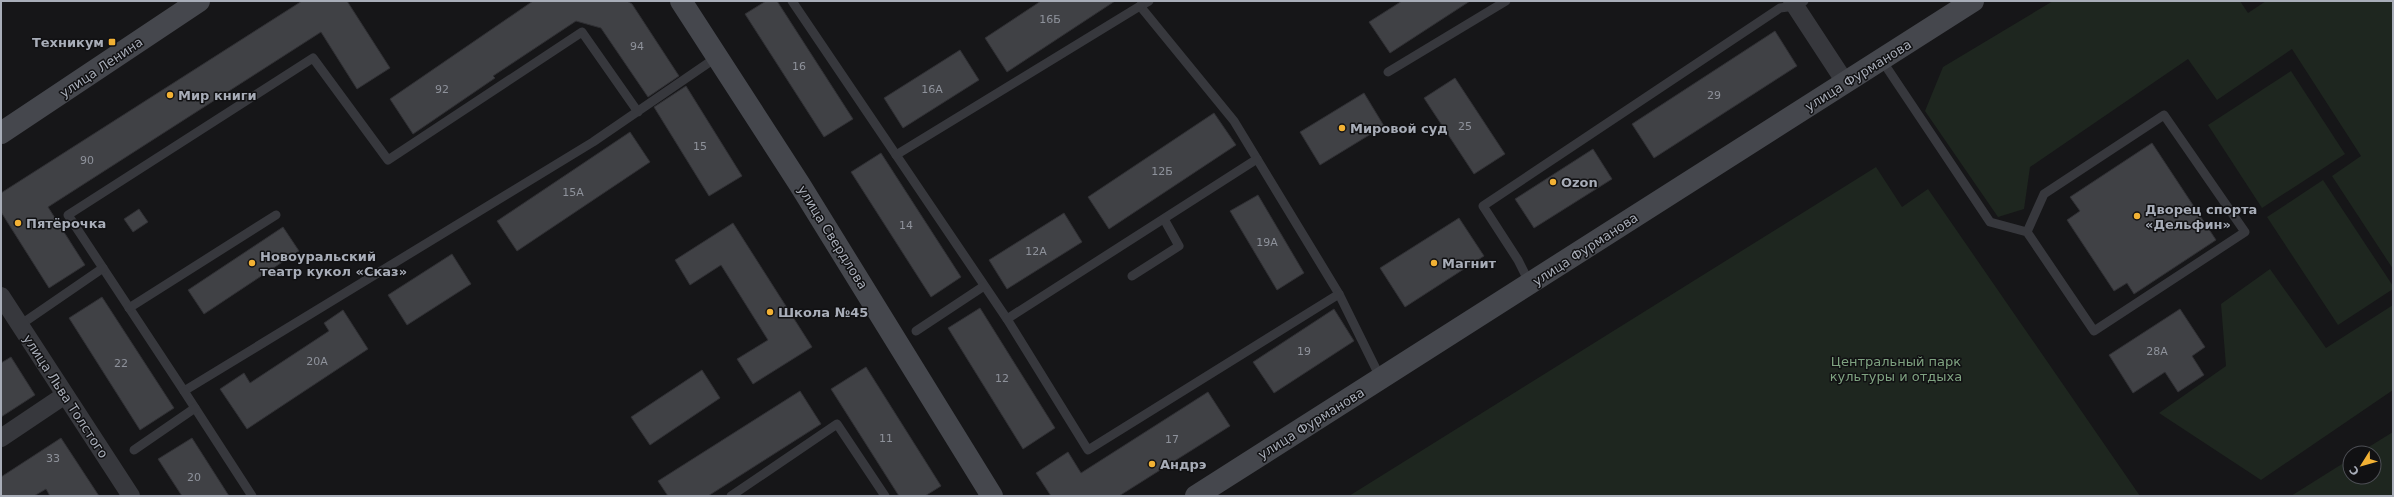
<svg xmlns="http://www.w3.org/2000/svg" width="2394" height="497" font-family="'DejaVu Sans',sans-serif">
<rect width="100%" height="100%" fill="#161618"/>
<g fill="#1e261f">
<path d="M 2053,1 L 2240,1 L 2248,13 L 2266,1 L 2393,1 L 2393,269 L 2332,176 L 2361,156 L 2292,49 L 2217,100 L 2188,59 L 2030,167 L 2024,209 L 1998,217 L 1925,111 L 1943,67 Z"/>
<path d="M 2291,71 L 2345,154 L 2262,208 L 2208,125 Z"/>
<path d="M 1876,167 L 1902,207 L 1928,189 L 2140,496 L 1349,496 Z"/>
<path d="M 2323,180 L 2393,286 L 2393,289 L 2338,325 L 2267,217 Z"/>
<path d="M 2270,269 L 2326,348 L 2393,305 L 2393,390 L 2261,480 L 2159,413 L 2226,366 L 2221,304 Z"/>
<path d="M 2393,432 L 2393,496 L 2291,496 L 2350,459 L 2350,477 L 2374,477 L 2374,453 L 2359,453 Z"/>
</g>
<g fill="#404145" stroke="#303034">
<path d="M 302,1 L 347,1 L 390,68 L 357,89 L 321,32 L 48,207 L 85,265 L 49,288 L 1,212 L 1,193 Z"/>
<path d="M 533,1 L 627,1 L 632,4 L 679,76 L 648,97 L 601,28 L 576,21 L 493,76 L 495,78 L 413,134 L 390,99 Z"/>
<path d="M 766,1 L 777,1 L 853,119 L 824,137 L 745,14 Z"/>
<path d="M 1041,1 L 1115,1 L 1007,72 L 985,38 Z"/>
<path d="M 1402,1 L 1470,1 L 1390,53 L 1369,22 Z"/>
<path d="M 1775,31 L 1797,66 L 1654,158 L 1632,124 Z"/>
<path d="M 960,50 L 979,80 L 903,128 L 884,98 Z"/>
<path d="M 1455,78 L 1505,154 L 1474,174 L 1424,98 Z"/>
<path d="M 686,86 L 742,176 L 709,196 L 654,107 Z"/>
<path d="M 1364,93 L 1384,126 L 1320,165 L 1300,132 Z"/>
<path d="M 1214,113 L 1236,145 L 1109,229 L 1088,197 Z"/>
<path d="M 630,132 L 650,162 L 517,251 L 497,221 Z"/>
<path d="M 2152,143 L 2216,240 L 2134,294 L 2127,283 L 2114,291 L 2067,220 L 2080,211 L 2070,197 Z"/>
<path d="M 1593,149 L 1612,179 L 1534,228 L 1515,199 Z"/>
<path d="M 881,153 L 961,277 L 931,297 L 851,172 Z"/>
<path d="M 1258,195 L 1304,273 L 1277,290 L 1230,211 Z"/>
<path d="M 139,209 L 148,222 L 133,232 L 124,219 Z"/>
<path d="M 1064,213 L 1082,242 L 1007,289 L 989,260 Z"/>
<path d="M 1459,218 L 1484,256 L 1405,307 L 1380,268 Z"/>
<path d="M 733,223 L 812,347 L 753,384 L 737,359 L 768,340 L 721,265 L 690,285 L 675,260 Z"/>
<path d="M 283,227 L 299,251 L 204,314 L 188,290 Z"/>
<path d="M 452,254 L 471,284 L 407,325 L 388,295 Z"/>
<path d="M 102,297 L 174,408 L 140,430 L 69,318 Z"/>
<path d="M 980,308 L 1055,428 L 1023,449 L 948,328 Z"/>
<path d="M 1334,309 L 1354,341 L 1274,393 L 1253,362 Z"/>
<path d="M 2180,309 L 2205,347 L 2192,356 L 2204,375 L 2178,392 L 2165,372 L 2133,393 L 2109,355 Z"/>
<path d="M 343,310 L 368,349 L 247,429 L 220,389 L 244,373 L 250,383 L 329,331 L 324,323 Z"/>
<path d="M 11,357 L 35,395 L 1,417 L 1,363 Z"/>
<path d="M 866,367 L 941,486 L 925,496 L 899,496 L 831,389 Z"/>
<path d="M 702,370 L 720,398 L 650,445 L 631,417 Z"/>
<path d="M 800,391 L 821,424 L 708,496 L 668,496 L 658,481 Z"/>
<path d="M 1208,392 L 1230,426 L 1119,496 L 1051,496 L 1036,473 L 1068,452 L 1081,473 Z"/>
<path d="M 61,438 L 99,496 L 50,496 L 46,489 L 34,496 L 1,496 L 1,477 Z"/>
<path d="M 192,438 L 229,496 L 182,496 L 158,459 Z"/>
</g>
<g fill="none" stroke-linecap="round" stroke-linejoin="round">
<g stroke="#37383d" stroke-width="9">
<path d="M 792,1 L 1007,319"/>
<path d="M 1149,1 L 1140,6 L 1234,121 L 1339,294 L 1381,379"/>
<path d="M 1881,59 L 1990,222 L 2027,232 L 2094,331 L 2245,232 L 2164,115 L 2044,194 L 2027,232"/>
<path d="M 1388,72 L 1506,1"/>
<path d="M 638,112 L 582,32 L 388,160 L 313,58 L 68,215 L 184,391 L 593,142 L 717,57"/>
<path d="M 896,155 L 1140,6"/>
<path d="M 1257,159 L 1007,319 L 1088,450 L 1339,294"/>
<path d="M 1132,276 L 1179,246 L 1164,219"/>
<path d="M 1530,284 L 1518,260 L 1483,206 L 1780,8 L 1795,6 L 1804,1"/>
<path d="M 129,308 L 276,215"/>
<path d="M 20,325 L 103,268"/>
<path d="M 916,331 L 984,286"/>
<path d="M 184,391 L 252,496"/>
<path d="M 134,450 L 195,408"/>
<path d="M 731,496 L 837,424 L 885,496"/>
</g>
<g stroke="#37383d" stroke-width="18">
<path d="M 1792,1 L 1845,82"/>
<path d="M 1,296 L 131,496"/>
<path d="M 1,438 L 65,395"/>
</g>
<g stroke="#45474d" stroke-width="22">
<path d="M 681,1 L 800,185 L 992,496"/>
<path d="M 1,133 L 199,1"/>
<path d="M 1196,496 L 1973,1"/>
</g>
</g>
<g fill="#f2b134" stroke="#111113" stroke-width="1.5">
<rect x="108" y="38" width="8" height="8" rx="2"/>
<circle cx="170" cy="95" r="4"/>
<circle cx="1342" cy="128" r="4"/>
<circle cx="1553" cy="182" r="4"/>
<circle cx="2137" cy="216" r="4"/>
<circle cx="18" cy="223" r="4"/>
<circle cx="252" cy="263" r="4"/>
<circle cx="1434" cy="263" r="4"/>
<circle cx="770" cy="312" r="4"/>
<circle cx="1152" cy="464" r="4"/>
</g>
<g text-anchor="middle" stroke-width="3" stroke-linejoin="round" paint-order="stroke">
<g font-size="11" fill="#8e929b">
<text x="1050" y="23">16Б</text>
<text x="637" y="50">94</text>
<text x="799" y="70">16</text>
<text x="442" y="93">92</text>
<text x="932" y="93">16А</text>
<text x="1714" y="99">29</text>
<text x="1465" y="130">25</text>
<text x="700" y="150">15</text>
<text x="87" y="164">90</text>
<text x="1162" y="175">12Б</text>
<text x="573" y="196">15А</text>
<text x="906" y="229">14</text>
<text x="1267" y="246">19А</text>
<text x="1036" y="255">12А</text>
<text x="1304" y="355">19</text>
<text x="2157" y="355">28А</text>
<text x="317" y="365">20А</text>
<text x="121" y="367">22</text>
<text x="1002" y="382">12</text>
<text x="886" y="442">11</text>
<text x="1172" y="443">17</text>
<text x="53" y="462">33</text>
<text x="194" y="481">20</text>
</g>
<g font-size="13" font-weight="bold" fill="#a8adb8" stroke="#111113" text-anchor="start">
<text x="104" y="47" text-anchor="end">Техникум</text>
<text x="178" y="100">Мир книги</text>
<text x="1350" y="133">Мировой суд</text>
<text x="1561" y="187">Ozon</text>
<text x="2145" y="214">Дворец спорта<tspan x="2145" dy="15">«Дельфин»</tspan></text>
<text x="26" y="228">Пятёрочка</text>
<text x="260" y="261">Новоуральский<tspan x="260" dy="15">театр кукол «Сказ»</tspan></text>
<text x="1442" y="268">Магнит</text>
<text x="778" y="317">Школа №45</text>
<text x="1160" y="469">Андрэ</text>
</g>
<g font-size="13" fill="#a8adb8" stroke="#111113">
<text transform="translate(101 67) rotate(-34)" y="5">улица Ленина</text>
<text transform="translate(1858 75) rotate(-32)" y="5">улица Фурманова</text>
<text transform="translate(833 237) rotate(58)" y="5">улица Свердлова</text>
<text transform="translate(1585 249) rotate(-33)" y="5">улица Фурманова</text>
<text transform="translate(66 396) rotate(57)" y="5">улица Льва Толстого</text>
<text transform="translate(1311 423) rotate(-32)" y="5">улица Фурманова</text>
</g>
<g font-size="13" fill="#7fa381" stroke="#111113">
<text x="1896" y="366">Центральный парк<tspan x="1896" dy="15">культуры и отдыха</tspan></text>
</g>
</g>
<rect width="2394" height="497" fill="none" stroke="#a8adb8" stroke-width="4"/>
<g transform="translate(2362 465) rotate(233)"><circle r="19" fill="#111113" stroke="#4d4f55"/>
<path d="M0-3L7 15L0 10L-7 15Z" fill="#f2b134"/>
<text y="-6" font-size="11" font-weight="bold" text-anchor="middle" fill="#a8adb8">С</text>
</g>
</svg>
